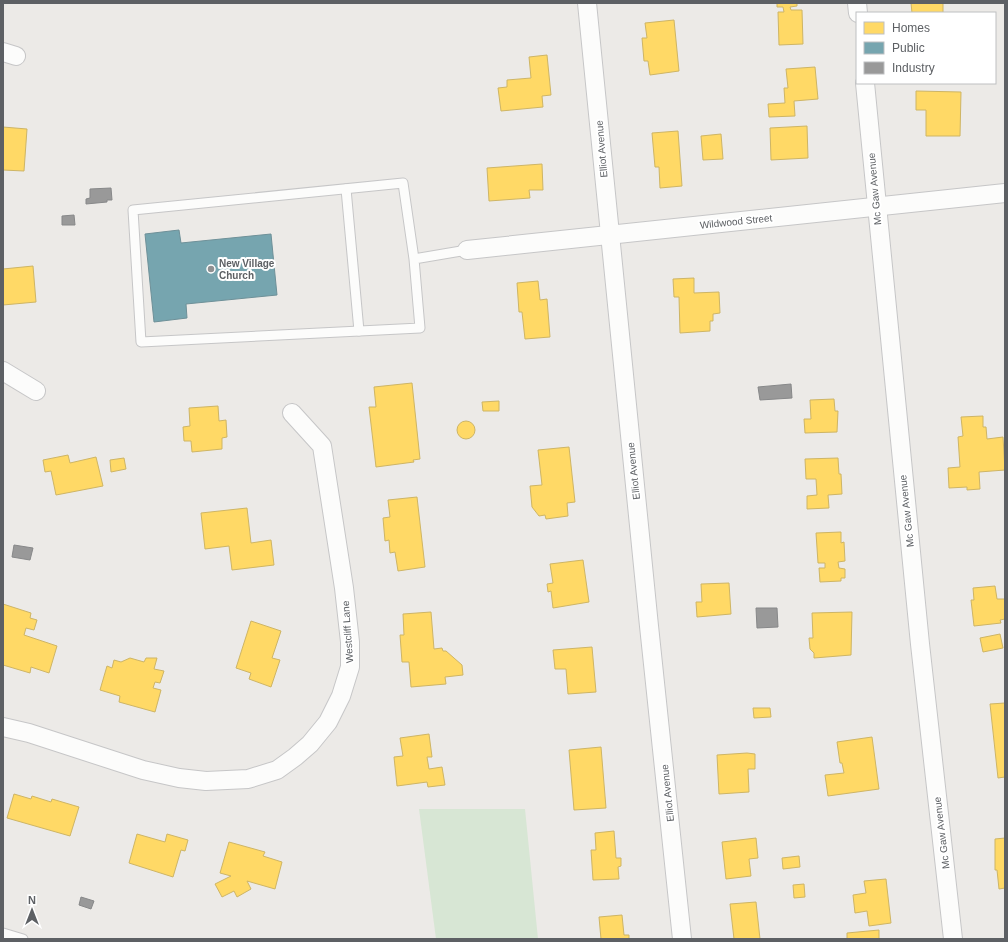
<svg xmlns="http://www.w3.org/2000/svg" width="1008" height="942" font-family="Arial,sans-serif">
<rect width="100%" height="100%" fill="#eceae7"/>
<path fill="#d7e6d4" d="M 419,809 L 525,809 L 538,939 L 436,939 Z"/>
<g fill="#ffd966" stroke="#ceb565">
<path d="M 777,3 L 797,3 L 797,6 L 790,7 L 791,10 L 802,10 L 803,44 L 779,45 L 778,12 L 784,12 L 783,7 L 777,7 Z"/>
<path d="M 911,3 L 943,3 L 943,13 L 912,13 Z"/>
<path d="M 674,20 L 679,71 L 650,75 L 648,61 L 644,61 L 642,38 L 647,38 L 645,23 Z"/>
<path d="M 547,55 L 551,95 L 542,96 L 543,107 L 501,111 L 498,88 L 507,87 L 507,80 L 531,78 L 529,57 Z"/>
<path d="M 815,67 L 818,99 L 794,101 L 795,116 L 769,117 L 768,104 L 785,103 L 784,88 L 788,88 L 786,69 Z"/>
<path d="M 916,91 L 961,92 L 960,136 L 926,136 L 926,110 L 916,110 Z"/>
<path d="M 807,126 L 808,158 L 771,160 L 770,128 Z"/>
<path d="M 3,127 L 27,129 L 24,171 L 3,170 Z"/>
<path d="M 678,131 L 682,186 L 660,188 L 659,167 L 655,167 L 652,133 Z"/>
<path d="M 721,134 L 723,159 L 703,160 L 701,136 Z"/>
<path d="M 542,164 L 543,190 L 529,190 L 530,198 L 489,201 L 487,168 Z"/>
<path d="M 33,266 L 36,302 L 3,305 L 3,269 Z"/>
<path d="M 694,278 L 694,293 L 719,292 L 720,313 L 713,314 L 713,321 L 710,321 L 710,331 L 680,333 L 679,297 L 674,297 L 673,279 Z"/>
<path d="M 538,281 L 540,300 L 547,299 L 550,337 L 525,339 L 522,312 L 519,312 L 517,283 Z"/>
<path d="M 412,383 L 420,459 L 413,460 L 414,462 L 376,467 L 369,407 L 376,407 L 374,387 Z"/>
<path d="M 834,399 L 835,411 L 838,411 L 837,432 L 805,433 L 804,419 L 811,419 L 810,400 Z"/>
<path d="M 499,401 L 499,411 L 483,411 L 482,402 Z"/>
<path d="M 218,406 L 219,421 L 226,420 L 227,437 L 222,438 L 222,449 L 192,452 L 191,441 L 184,441 L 183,427 L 190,426 L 189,408 Z"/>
<path d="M 983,416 L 983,427 L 986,427 L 987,439 L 1003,437 L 1005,470 L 979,472 L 980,489 L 967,490 L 967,487 L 949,488 L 948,468 L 960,467 L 958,437 L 963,436 L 961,417 Z"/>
<circle cx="466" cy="430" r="9"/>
<path d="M 569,447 L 575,502 L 567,503 L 568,516 L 546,519 L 545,515 L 539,516 L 532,507 L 530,486 L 542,485 L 538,450 Z"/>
<path d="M 68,455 L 70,463 L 96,457 L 103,486 L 56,495 L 51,471 L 45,472 L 43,460 Z"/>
<path d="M 124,458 L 126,469 L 111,472 L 110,460 Z"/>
<path d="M 838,458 L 839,474 L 841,474 L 842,494 L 828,495 L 829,508 L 807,509 L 807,496 L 817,495 L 816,479 L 806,479 L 805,459 Z"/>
<path d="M 417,497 L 425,567 L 398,571 L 395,552 L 390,553 L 389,540 L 385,541 L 383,518 L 390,517 L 388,500 Z"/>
<path d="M 247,508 L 251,543 L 271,540 L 274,565 L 232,570 L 229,546 L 205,549 L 201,513 Z"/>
<path d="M 841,532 L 841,543 L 844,542 L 845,561 L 838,562 L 839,568 L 845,569 L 845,578 L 841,578 L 841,581 L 820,582 L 819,568 L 825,568 L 825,563 L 818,563 L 816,533 Z"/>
<path d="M 583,560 L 589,602 L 553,608 L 551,591 L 548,592 L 547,584 L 553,583 L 550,564 Z"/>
<path d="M 729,583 L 731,614 L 697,617 L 696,602 L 702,602 L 701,584 Z"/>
<path d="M 995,586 L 997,599 L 1005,599 L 1005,619 L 1000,620 L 1001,623 L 974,626 L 971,600 L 974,600 L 973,588 Z"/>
<path d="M 3,604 L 31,613 L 30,618 L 37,620 L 34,630 L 26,628 L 24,635 L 57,646 L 49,673 L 31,667 L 30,673 L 3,665 Z"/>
<path d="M 431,612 L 434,649 L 442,648 L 443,651 L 446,651 L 462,665 L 463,675 L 445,677 L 446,684 L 411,687 L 409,662 L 402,662 L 400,635 L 404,635 L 403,614 Z"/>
<path d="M 852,612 L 851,655 L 814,658 L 814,653 L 810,649 L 809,638 L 813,638 L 812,613 Z"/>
<path d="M 251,621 L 281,631 L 272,658 L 280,660 L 271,687 L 249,679 L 251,673 L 236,668 Z"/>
<path d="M 1000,634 L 1003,648 L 983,652 L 980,638 Z"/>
<path d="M 592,647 L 596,692 L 568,694 L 566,669 L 555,669 L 553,650 Z"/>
<path d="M 130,658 L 144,662 L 146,658 L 157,658 L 154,669 L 164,671 L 160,683 L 155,682 L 153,688 L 161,690 L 155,712 L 119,702 L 120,696 L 100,690 L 107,666 L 112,668 L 114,660 L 121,662 Z"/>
<path d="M 1005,703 L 1005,777 L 998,778 L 990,704 Z"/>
<path d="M 753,708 L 770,708 L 771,717 L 754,718 Z"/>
<path d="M 429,734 L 432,757 L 427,757 L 429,769 L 442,767 L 445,785 L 428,787 L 427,782 L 397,786 L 394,757 L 403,756 L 400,738 Z"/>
<path d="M 872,737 L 879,789 L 828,796 L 825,775 L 844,773 L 842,763 L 840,763 L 837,742 Z"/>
<path d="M 601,747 L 606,808 L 574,810 L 569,750 Z"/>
<path d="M 747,753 L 755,754 L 755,769 L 748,769 L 749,792 L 719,794 L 717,755 Z"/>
<path d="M 14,794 L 31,799 L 32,796 L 51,802 L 52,799 L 79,807 L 70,836 L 7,818 Z"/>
<path d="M 614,831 L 616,858 L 621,858 L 621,866 L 618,867 L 619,879 L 593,880 L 591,850 L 596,850 L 595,833 Z"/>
<path d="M 137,834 L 165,842 L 167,834 L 188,840 L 185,851 L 181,850 L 173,877 L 129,863 Z"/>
<path d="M 756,838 L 758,858 L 749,859 L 751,876 L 726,879 L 722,842 Z"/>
<path d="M 1005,838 L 1005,888 L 999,889 L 997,870 L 995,870 L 995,839 Z"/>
<path d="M 229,842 L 265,852 L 263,856 L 282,862 L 275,889 L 247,881 L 251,889 L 237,897 L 234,891 L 222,897 L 215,884 L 231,876 L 220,873 Z"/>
<path d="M 799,856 L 800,867 L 783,869 L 782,858 Z"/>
<path d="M 886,879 L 891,923 L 869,926 L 867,911 L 855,913 L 853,895 L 866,893 L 864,881 Z"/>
<path d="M 804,884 L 805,897 L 794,898 L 793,885 Z"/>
<path d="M 756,902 L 760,939 L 734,939 L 730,904 Z"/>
<path d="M 622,915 L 624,935 L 629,935 L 629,939 L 601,939 L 599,917 Z"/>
<path d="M 879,930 L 879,939 L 847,939 L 847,933 Z"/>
</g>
<path fill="#76a5af" stroke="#6e9098" d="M 179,230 L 181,243 L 271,234 L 277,295 L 186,304 L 187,318 L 154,322 L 145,234 Z"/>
<g fill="#999" stroke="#878889">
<path d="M 111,188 L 112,200 L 107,200 L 107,202 L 86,204 L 86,199 L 90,198 L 90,189 Z"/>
<path d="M 74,215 L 75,225 L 62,225 L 62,216 Z"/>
<path d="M 791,384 L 792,398 L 760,400 L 758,387 Z"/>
<path d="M 14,545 L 33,548 L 30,560 L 12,557 Z"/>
<path d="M 756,608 L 777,608 L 778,627 L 757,628 Z"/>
<path d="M 81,897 L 94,901 L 91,909 L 79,905 Z"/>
</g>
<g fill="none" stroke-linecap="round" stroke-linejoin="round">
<g stroke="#c6c6c7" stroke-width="11">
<g id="service">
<path d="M 346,189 L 359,331"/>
<path d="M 414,259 L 420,328 L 141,342 L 133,210 L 403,183 L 414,259 L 467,250"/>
<path d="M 3,933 L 23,939"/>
</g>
</g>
<g stroke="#c6c6c7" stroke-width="20">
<g id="minor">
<path d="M 587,3 L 649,626 L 682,939"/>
<path d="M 857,3 L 858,13"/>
<path d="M 3,52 L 16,56"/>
<path d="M 865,83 L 920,644 L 953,939"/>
<path d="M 467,250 L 1005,193"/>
<path d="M 3,371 L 36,391"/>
<path d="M 3,727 L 29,733 L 143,770 L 179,778 L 206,781 L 248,779 L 277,770 L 295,757 L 310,744 L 328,722 L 341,696 L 350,667 L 350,642 L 344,588 L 322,446 L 292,413"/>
</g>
</g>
<use href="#service" stroke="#fcfcfb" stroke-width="9"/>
<use href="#minor" stroke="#fcfcfb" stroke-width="18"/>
</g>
<circle fill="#8f9092" stroke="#fff" stroke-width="1.5" cx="211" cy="269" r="4"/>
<g text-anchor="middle" stroke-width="4" stroke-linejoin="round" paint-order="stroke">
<g font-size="10" fill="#5d6064" stroke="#fff">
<text transform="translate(601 149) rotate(-95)" y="4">Elliot Avenue</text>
<text transform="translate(874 189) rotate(-95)" y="4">Mc Gaw Avenue</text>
<text transform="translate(736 221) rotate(-6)" y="4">Wildwood Street</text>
<text transform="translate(633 471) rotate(-96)" y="4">Elliot Avenue</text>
<text transform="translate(906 511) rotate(-96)" y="4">Mc Gaw Avenue</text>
<text transform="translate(347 632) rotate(-94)" y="4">Westcliff Lane</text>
<text transform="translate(667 793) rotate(-96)" y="4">Elliot Avenue</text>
<text transform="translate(941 833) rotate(-97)" y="4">Mc Gaw Avenue</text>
</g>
<g font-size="10" font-weight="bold" fill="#5d6064" stroke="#fff" text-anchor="start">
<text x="219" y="267">New Village<tspan x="219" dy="12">Church</tspan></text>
</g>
</g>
<rect width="1008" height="942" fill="none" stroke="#5d6064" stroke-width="8"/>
<rect x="856" y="12" width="140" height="72" fill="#ffffff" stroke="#bebfc1"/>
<rect x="864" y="22" width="20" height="12" fill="#ffd966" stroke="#bebfc1"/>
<text x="892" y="32" font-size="12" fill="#5d6064">Homes</text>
<rect x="864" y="42" width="20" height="12" fill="#76a5af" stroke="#bebfc1"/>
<text x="892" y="52" font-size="12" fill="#5d6064">Public</text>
<rect x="864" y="62" width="20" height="12" fill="#999999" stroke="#bebfc1"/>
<text x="892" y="72" font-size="12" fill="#5d6064">Industry</text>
<g transform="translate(32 910)" stroke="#ffffff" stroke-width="3" paint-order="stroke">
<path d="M0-3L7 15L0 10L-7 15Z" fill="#5d6064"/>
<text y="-6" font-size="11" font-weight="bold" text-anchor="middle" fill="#5d6064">N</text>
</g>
</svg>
